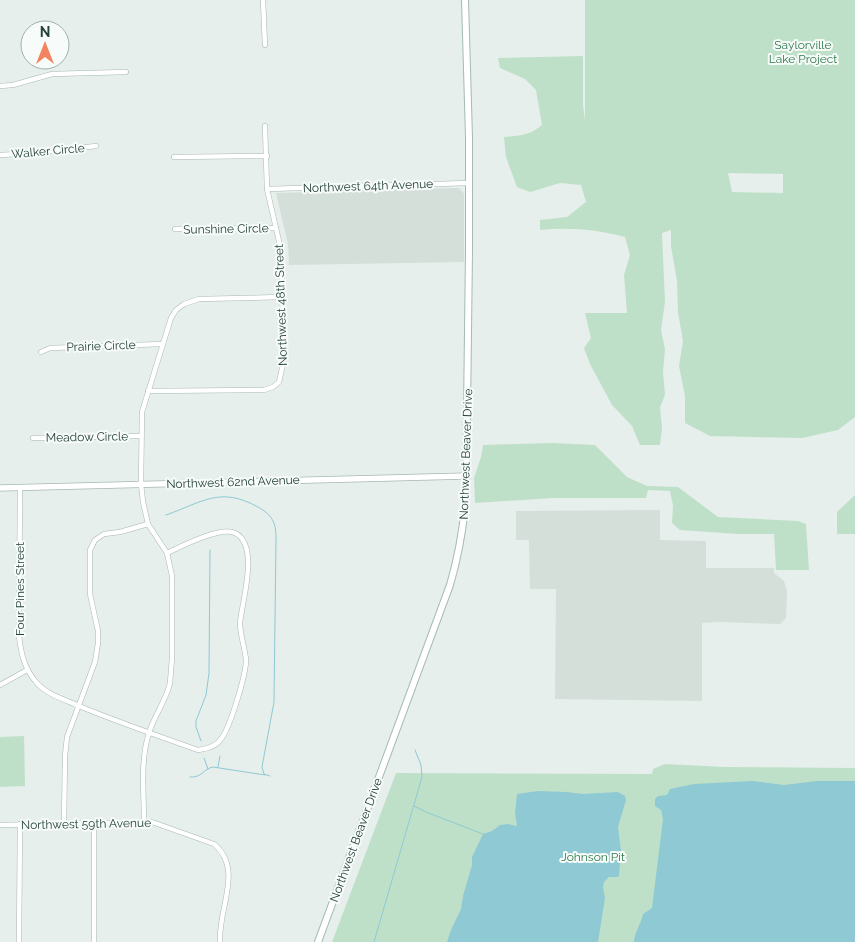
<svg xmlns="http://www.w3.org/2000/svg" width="855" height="942" font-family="Raleway,sans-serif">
<rect width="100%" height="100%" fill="#e6efeb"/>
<g fill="#d4dfda">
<path d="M 458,188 L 463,192 L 464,194 L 464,262 L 289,265 L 288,244 L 276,193 Z"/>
<path d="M 660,510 L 660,540 L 706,541 L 706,568 L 774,568 L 774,573 L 784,581 L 787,591 L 786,618 L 780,624 L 720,622 L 702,623 L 702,701 L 555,699 L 556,589 L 530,589 L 529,540 L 516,540 L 516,511 Z"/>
</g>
<g fill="#bfe0c8" fill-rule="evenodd">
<path d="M 585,0 L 855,0 L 855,417 L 838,430 L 802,438 L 710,436 L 685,423 L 685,396 L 679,366 L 683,341 L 678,312 L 677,281 L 671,246 L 671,230 L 662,233 L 665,302 L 661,330 L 665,349 L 663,372 L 665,395 L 660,407 L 662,428 L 660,445 L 640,445 L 632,426 L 612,405 L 590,364 L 584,348 L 591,338 L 585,313 L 627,313 L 624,275 L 630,255 L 625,237 C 596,229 569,227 540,230 L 540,220 L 567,217 L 586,202 L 581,185 L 560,183 L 530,192 L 517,187 L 506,157 L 504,137 C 518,136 531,135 542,125 L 536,90 L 525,79 L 500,68 L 498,58 L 583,56 L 583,105 L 585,120 ZM 728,173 L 783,174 L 783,193 L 732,192 Z"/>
<path d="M 552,443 L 595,445 L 627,477 L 647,486 L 678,487 L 718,517 L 798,521 L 806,524 L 809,570 L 776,570 L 774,534 L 738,534 L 680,530 L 672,523 L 673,505 L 670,491 L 648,490 L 646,498 L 553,498 L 475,503 L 474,478 L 481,457 L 483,445 Z"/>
<path d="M 855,495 L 855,534 L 837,534 L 837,512 Z"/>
<path d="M 24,736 L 25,786 L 0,787 L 0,737 Z"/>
<path d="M 665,764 L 724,767 L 855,768 L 855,942 L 332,942 L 396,773 L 652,774 L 653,769 Z"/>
</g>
<g fill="#8ec9d4">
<path d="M 753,781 L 784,785 L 817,781 L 855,781 L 855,942 L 634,942 C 635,931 641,924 643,914 L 652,908 L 663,819 L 661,810 L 655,806 L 655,799 L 658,796 L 667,795 L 670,789 L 694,784 Z"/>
<path d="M 538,791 L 567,792 L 583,794 L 618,792 L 625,796 L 626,800 L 618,827 L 621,851 L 619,875 L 618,877 L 609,877 L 604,882 L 603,887 L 605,898 L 598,942 L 447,942 L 451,930 L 461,909 L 463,896 L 472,865 L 472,857 L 483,834 L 492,831 L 500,825 L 508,824 L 517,826 L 515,813 L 517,794 Z"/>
</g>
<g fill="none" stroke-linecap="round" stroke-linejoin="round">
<g stroke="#8ec9d4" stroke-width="1">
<path d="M 166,515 C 203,502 220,486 258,507 C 272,515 276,522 276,538 L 274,702 L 262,767 L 264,774 L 270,776"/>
<path d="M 201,741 L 196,727 L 196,721 L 206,695 L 209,673 L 210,550"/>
<path d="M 204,758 L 208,769"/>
<path d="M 218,767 L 220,756"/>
<path d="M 190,777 C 202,778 203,769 213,767 L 265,775"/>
<path d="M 414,806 L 426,812 L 483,834"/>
<path d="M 374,942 L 422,777 L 421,765 L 415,750"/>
</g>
<g stroke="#a8b8b2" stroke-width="5.5">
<g id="minor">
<path d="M 263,0 L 265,45"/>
<path d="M 0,86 L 13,85 L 52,74 L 126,72"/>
<path d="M 0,155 L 35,153 L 96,146"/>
<path d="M 174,157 L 267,156"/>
<path d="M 267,189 L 469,183"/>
<path d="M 175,229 L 276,228"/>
<path d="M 41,352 L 50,348 L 162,344"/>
<path d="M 148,391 L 264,390 L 273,387 L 279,382 L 284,360 L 281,250 L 267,189 L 265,126"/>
<path d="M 33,438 L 141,436"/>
<path d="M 20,488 L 19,636 C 21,653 24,668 36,682 C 47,695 64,699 79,706 C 118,722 158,736 198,750 C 206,749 216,747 221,739 C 230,728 246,675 246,660 C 245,648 240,635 240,623 C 242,601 260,545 235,533 C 221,526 182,546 167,553"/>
<path d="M 0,685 L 27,670"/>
<path d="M 144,821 C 144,793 140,760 149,733 C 154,716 166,701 170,683 L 172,658 L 172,576 L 167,553 L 148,524 L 143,502 L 141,484 L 142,412 L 171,318 L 176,310 L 184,304 L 199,299 L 282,297"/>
<path d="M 64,823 L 65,756 L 67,737 L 95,662 L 98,643 L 98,631 L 90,594 L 90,550 L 95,540 L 104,534 L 120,532 L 148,524"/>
<path d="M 0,825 L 152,822 L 214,844 C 244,869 218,908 220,942"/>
<path d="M 19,942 L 20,824"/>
<path d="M 94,942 L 94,822"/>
</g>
</g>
<g stroke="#a8b8b2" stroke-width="7">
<path id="tertiary" d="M 0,488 L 466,476"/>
</g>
<g stroke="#a4bbb3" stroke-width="8">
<path id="secondary" d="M 318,942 L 450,585 C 459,554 464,525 466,493 L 469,251 L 469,138 L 465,0"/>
</g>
<use href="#minor" stroke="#fff" stroke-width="4.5"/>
<use href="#tertiary" stroke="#fff" stroke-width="5.5"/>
<use href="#secondary" stroke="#fff" stroke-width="6"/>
</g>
<g text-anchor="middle" stroke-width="4" stroke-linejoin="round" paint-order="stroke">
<g font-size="12" fill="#2d7a4b" stroke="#f7fbf9">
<text x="803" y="49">Saylorville<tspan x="803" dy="14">Lake Project</tspan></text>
<text x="593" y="861">Johnson Pit</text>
</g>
<g font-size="12" fill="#24423a" stroke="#f7fbf9">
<text transform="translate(48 151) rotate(-5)" y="4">Walker Circle</text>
<text transform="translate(368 186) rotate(-2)" y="4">Northwest 64th Avenue</text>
<text transform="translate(226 229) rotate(-1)" y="4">Sunshine Circle</text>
<text transform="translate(281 305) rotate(-92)" y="4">Northwest 48th Street</text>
<text transform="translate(101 346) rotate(-2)" y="4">Prairie Circle</text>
<text transform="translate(87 437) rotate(-1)" y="4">Meadow Circle</text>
<text transform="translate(466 454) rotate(-88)" y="4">Northwest Beaver Drive</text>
<text transform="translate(233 482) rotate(-2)" y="4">Northwest 62nd Avenue</text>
<text transform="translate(20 589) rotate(-90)" y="4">Four Pines Street</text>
<text transform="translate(86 824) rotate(-1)" y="4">Northwest 59th Avenue</text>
<text transform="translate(356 840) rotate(-70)" y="4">Northwest Beaver Drive</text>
</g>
</g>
<g transform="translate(45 45)"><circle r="24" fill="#f7fbf9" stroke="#a3b1ad"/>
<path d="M0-4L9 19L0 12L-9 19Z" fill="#f4845f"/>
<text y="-8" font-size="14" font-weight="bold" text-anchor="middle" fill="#24423a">N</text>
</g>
</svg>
